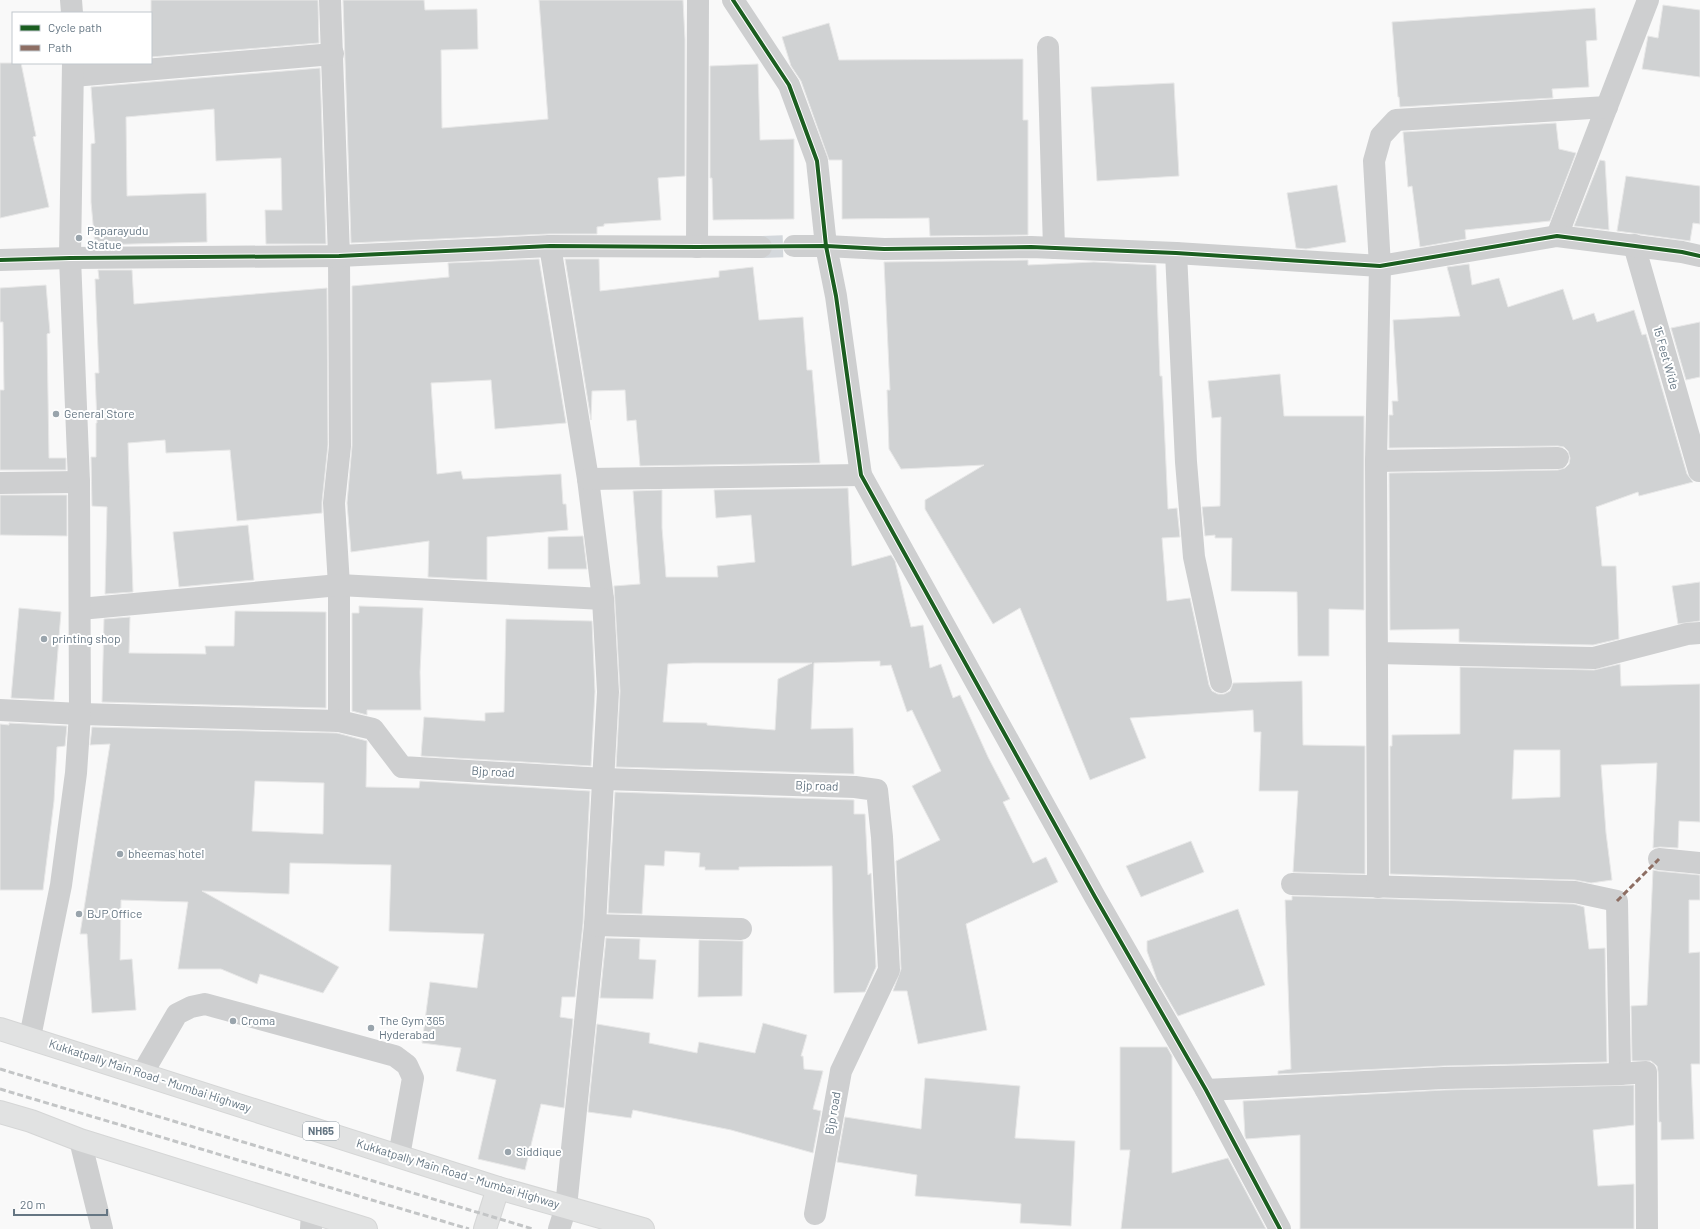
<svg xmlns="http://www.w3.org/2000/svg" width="1700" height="1229" font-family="Barlow,sans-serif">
<rect width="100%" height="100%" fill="#f9f9f9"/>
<g fill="#d0d2d3" stroke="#e8e8e8" fill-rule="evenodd">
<path d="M 151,0 L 318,0 L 319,43 L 151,57 Z"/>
<path d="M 343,0 L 424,0 L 425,10 L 477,9 L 478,49 L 441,50 L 442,128 L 548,119 L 539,0 L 683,0 L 685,39 L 685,176 L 658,178 L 661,220 L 604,224 L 604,226 L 597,227 L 597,234 L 549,234 L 351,243 Z"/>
<path d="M 1663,5 L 1700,10 L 1700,77 L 1642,69 L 1648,36 L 1658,38 Z"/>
<path d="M 1595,8 L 1597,40 L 1586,41 L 1589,87 L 1552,89 L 1553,98 L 1400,107 L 1399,97 L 1398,97 L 1392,22 Z"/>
<path d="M 829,23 L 839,60 L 1023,59 L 1023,120 L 1028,120 L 1028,235 L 930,236 L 929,218 L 842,219 L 842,160 L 829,160 L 801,81 L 791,66 L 782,37 Z"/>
<path d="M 0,63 L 21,63 L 36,136 L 33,137 L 49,207 L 0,218 Z"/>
<path d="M 758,64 L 760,140 L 794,139 L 794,219 L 713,220 L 712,178 L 710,178 L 710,66 Z"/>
<path d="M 320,68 L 326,244 L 266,244 L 265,210 L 282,210 L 281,158 L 216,161 L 214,109 L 126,117 L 127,196 L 206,193 L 207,242 L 95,245 L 91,202 L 91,144 L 95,143 L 91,87 Z"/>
<path d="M 1174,83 L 1179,176 L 1097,181 L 1091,87 Z"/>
<path d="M 1556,123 L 1559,149 L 1576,153 L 1550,221 L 1465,230 L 1466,239 L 1420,247 L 1412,186 L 1408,187 L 1403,132 Z"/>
<path d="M 1600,160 L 1605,161 L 1609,230 L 1574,226 Z"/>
<path d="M 1626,176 L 1700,186 L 1700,224 L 1693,223 L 1690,241 L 1617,231 Z"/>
<path d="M 1337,185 L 1346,242 L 1306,249 L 1296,248 L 1287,193 Z"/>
<path d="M 539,259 L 566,423 L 495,429 L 491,380 L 431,383 L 437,474 L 461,471 L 463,479 L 561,474 L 563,504 L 566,504 L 568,530 L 487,537 L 487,580 L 428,577 L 429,541 L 351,552 L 347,503 L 352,446 L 352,286 L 449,277 L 448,263 Z"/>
<path d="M 565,259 L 599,259 L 600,291 L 719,277 L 719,271 L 753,267 L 759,320 L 803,317 L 807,370 L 812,370 L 820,463 L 640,466 L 636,420 L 627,421 L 625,390 L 592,391 L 591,420 Z"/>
<path d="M 1028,260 L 1028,265 L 1094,262 L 1156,265 L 1160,376 L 1162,376 L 1168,509 L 1177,508 L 1180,537 L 1162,538 L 1167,601 L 1190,598 L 1209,685 L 1212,691 L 1218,694 L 1224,694 L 1230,691 L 1233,683 L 1302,681 L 1303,745 L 1365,746 L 1365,874 L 1293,872 L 1298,791 L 1259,791 L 1261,732 L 1254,732 L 1253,710 L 1130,718 L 1146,758 L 1090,780 L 1020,608 L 993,624 L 925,509 L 925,500 L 984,465 L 901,469 L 889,449 L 887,390 L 890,390 L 884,262 Z"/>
<path d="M 1469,264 L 1472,285 L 1499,278 L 1508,307 L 1563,289 L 1573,320 L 1594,313 L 1597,322 L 1634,310 L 1642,335 L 1646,334 L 1687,474 L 1693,482 L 1639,496 L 1638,492 L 1596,507 L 1602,566 L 1616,566 L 1619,639 L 1593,645 L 1459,642 L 1459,629 L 1390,630 L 1389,473 L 1558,470 L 1565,468 L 1569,464 L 1570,458 L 1568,451 L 1564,447 L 1558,446 L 1389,448 L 1389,415 L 1393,415 L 1392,401 L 1398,401 L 1393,320 L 1460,316 L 1447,267 Z"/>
<path d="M 98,270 L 132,270 L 134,304 L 327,288 L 328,445 L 322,502 L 322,513 L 237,521 L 230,450 L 166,453 L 165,440 L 128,443 L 133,592 L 105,594 L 107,507 L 92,506 L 91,457 L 96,457 L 96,423 L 97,423 L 95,373 L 99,373 L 95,279 L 99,279 Z"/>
<path d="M 46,285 L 50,333 L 47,334 L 49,458 L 66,458 L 66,470 L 0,470 L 0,390 L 4,390 L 3,322 L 0,322 L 0,288 Z"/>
<path d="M 1700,322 L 1700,377 L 1686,380 L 1671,328 Z"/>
<path d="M 1280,374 L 1284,416 L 1364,416 L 1364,610 L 1329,609 L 1329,656 L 1298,656 L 1297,592 L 1231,591 L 1232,538 L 1215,538 L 1215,535 L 1205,536 L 1202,507 L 1220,506 L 1221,417 L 1212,418 L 1208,381 Z"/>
<path d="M 848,488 L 852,566 L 891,555 L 895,561 L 911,627 L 923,625 L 930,668 L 941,664 L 953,698 L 960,695 L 988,757 L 1010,799 L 1003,802 L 1033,863 L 1046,857 L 1058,882 L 966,924 L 987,1030 L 918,1044 L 907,991 L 893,991 L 901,969 L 896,861 L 940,840 L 912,786 L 941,771 L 912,710 L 907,712 L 891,665 L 880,666 L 880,661 L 814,663 L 811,729 L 853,728 L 854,774 L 616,767 L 620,691 L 614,586 L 640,584 L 633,491 L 662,490 L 662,528 L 666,577 L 718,577 L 717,566 L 755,562 L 751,515 L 716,518 L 714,490 ZM 693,663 L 812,663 L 778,679 L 775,730 L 707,725 L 707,723 L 663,722 L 668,664 Z"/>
<path d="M 0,495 L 67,495 L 67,536 L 0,535 Z"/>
<path d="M 248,525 L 254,580 L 179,587 L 173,532 Z"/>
<path d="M 583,536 L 587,569 L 548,569 L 548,537 Z"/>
<path d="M 1700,582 L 1700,621 L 1678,624 L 1672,586 Z"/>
<path d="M 359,606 L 423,608 L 420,672 L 421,710 L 367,710 L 367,715 L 352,711 L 352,613 L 359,613 Z"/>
<path d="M 19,608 L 61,612 L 54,700 L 11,698 Z"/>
<path d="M 235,611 L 326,612 L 326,708 L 102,702 L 104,619 L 130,617 L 129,653 L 206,654 L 205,646 L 234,646 Z"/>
<path d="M 506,619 L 592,621 L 595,692 L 591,766 L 421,756 L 424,717 L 485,721 L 485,713 L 504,712 Z"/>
<path d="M 1620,664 L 1621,686 L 1700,684 L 1700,822 L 1679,821 L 1678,848 L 1660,847 L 1653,848 L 1657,763 L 1601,765 L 1606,833 L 1612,880 L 1591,883 L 1575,880 L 1390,874 L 1390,746 L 1392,746 L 1392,735 L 1460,734 L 1460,667 L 1594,670 ZM 1514,750 L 1560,750 L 1560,797 L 1512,799 Z"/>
<path d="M 9,723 L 67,726 L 65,746 L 57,747 L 54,801 L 43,890 L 0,890 L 0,724 L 9,725 Z"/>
<path d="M 92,727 L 337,733 L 367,741 L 366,787 L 419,788 L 420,781 L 590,791 L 583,924 L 575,997 L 562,997 L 560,1017 L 573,1019 L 564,1108 L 541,1104 L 525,1170 L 478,1159 L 496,1080 L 456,1071 L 461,1048 L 422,1043 L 430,982 L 477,988 L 484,934 L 389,931 L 391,865 L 290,863 L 289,894 L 202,891 L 339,967 L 323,993 L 260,974 L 257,984 L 221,969 L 178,969 L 188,902 L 121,900 L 120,960 L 132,959 L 136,1010 L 92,1013 L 87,934 L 80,934 L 110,744 L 90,745 ZM 255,781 L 324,783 L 323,834 L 252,831 Z"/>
<path d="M 615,792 L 854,800 L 854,814 L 865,814 L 868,875 L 871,873 L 876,967 L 865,992 L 834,993 L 832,866 L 739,867 L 739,870 L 705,870 L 705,867 L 699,867 L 700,853 L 665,851 L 664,866 L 645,865 L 642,914 L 608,913 Z"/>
<path d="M 1191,841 L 1204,872 L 1141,897 L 1126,866 Z"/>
<path d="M 1653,870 L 1658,871 L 1700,875 L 1700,900 L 1689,900 L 1689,953 L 1700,952 L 1700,1064 L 1691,1064 L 1694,1139 L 1661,1140 L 1661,1122 L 1659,1122 L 1658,1072 L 1657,1066 L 1651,1061 L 1632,1061 L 1631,1006 L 1647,1005 Z"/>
<path d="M 1292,896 L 1574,904 L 1584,907 L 1589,949 L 1605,948 L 1607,1062 L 1443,1066 L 1278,1074 L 1278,1071 L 1291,1069 L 1285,900 L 1292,900 Z"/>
<path d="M 1238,909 L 1265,985 L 1178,1016 L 1157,980 L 1147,951 L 1147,941 Z"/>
<path d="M 606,938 L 640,939 L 639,959 L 656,960 L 653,999 L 600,998 Z"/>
<path d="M 699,940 L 743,941 L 742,996 L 698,997 Z"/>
<path d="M 763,1023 L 807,1035 L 801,1056 L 803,1056 L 804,1069 L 823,1071 L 813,1109 L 821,1111 L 813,1153 L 731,1130 L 633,1110 L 631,1118 L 588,1112 L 597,1024 L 650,1033 L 649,1043 L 697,1053 L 699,1042 L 755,1053 Z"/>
<path d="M 1120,1047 L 1167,1047 L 1172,1056 L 1172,1173 L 1228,1158 L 1266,1229 L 1121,1229 L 1130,1150 L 1120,1150 Z"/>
<path d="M 925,1078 L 1020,1086 L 1015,1138 L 1075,1141 L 1071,1226 L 1020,1223 L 1021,1204 L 915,1196 L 917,1175 L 837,1162 L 845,1117 L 921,1129 Z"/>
<path d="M 1634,1085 L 1634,1125 L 1593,1130 L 1598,1186 L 1634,1184 L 1634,1229 L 1300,1229 L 1300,1135 L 1246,1139 L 1245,1136 L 1243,1101 L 1444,1090 Z"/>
</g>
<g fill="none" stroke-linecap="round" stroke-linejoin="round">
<path stroke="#d4d8dc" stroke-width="22" stroke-dasharray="22 11" stroke-linecap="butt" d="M 761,247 L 794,246"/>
<g stroke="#d5d6d6" stroke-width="24">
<g id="highway">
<path d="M 0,1029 L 498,1188 L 643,1229"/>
<path d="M 0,1112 L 31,1121 L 80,1140 L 366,1229"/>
<path d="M 485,1229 L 498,1188"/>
</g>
</g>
<g stroke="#cecfd0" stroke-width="22">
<path d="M 71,0 L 72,13"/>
<path d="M 330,0 L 339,256 L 340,446 L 334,503 L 339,585 L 339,721"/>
<path d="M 733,0 L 789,85 L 817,161 L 826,246 L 836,296 L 861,475 L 1095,897 L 1206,1090 L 1280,1229"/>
<path d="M 1048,47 L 1054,248"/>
<path d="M 73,76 L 333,54"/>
<path d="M 1557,236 L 1648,0"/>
<path d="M 1634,245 L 1699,471"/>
<path d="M 550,246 L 588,479 L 603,599 L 608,692 L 595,925 L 566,1207 L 559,1229"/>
<path d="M 794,246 L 826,246 L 884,249 L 1031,247 L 1176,253 L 1380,266 L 1557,236 L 1682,252 L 1700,256"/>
<path d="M 697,247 L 698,0"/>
<path d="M 1176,253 L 1186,462 L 1194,557 L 1221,682"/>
<path d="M 0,260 L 70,258 L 339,256 L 550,246 L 761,247"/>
<path d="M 1376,461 L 1558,458"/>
<path d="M 588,479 L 861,475"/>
<path d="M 0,483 L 79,482"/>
<path d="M 80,609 L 339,585 L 603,599"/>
<path d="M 1377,653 L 1594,658 L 1687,634 L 1700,633"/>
<path d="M 0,710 L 80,714 L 339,721 L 373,729 L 402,767 L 604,779 L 855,787 L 877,790 L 882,837 L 889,970 L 841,1071 L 815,1214"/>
<path d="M 1659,859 L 1700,863"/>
<path d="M 1292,884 L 1575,892 L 1617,901 L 1620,1074"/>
<path d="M 1378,887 L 1376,461 L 1380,266 L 1374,161 L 1381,136 L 1396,120 L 1607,107"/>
<path d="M 595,925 L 741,929"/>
<path d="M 30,1037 L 61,885 L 76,773 L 80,714 L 79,482 L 70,258 L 73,63"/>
<path d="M 142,1074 L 177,1014 L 191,1007 L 205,1004 L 395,1056 L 407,1065 L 413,1078 L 399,1156"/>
<path d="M 1206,1090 L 1444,1078 L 1620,1074 L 1646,1072 L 1647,1229"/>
<path d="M 80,1140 L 102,1229"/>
<path d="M 311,1229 L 312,1212"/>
</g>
<use href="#highway" stroke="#e1e2e2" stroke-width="22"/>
<g stroke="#c3c5c6" stroke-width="3" stroke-dasharray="6 3" stroke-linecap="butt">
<path d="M 0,1069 L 533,1229"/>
<path d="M 0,1089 L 469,1229"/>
</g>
<path stroke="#8d6e63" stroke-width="3" stroke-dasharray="6 3" stroke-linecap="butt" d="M 1617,901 L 1659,859"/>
<g stroke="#fff" stroke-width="6">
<g id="cycleway">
<path d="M 733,0 L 789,85 L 817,161 L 826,246 L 836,296 L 861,475 L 1095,897 L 1206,1090 L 1280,1229"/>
<path d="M 0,260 L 70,258 L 339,256 L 550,246 L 697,247 L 826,246 L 884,249 L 1031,247 L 1176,253 L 1380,266 L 1557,236 L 1682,252 L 1700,256"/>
</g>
</g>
<use href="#cycleway" stroke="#1b5e20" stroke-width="4"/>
</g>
<g fill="#99a4ac" stroke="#fff" stroke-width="1.5">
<circle cx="79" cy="238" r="4"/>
<circle cx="56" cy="414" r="4"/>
<circle cx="44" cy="639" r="4"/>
<circle cx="120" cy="854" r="4"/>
<circle cx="79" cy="914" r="4"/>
<circle cx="233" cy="1021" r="4"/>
<circle cx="371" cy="1028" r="4"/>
<circle cx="508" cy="1152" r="4"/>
</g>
<g text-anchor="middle" stroke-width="4" stroke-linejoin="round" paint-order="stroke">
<rect fill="#fff" stroke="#939fa8" stroke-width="1" x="303" y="1122" width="36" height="18" rx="3"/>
<g font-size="11" font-weight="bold" fill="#657683">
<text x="321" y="1135">NH65</text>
</g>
<g font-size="12" fill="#657683" stroke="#fff" text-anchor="start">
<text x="87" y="235">Paparayudu<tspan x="87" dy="14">Statue</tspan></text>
<text x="64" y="418">General Store</text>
<text x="52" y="643">printing shop</text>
<text x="128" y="858">bheemas hotel</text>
<text x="87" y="918">BJP Office</text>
<text x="241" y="1025">Croma</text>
<text x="379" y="1025">The Gym 365<tspan x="379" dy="14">Hyderabad</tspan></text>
<text x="516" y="1156">Siddique</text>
</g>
<g font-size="12" fill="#657683" stroke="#fff">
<text transform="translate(1666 358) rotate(74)" y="4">15 Feet Wide</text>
<text transform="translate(493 772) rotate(3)" y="4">Bjp road</text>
<text transform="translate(817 786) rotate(2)" y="4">Bjp road</text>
<text transform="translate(150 1076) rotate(18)" y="4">Kukkatpally Main Road - Mumbai Highway</text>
<text transform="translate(833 1113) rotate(-80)" y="4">Bjp road</text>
<text transform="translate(458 1174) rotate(17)" y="4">Kukkatpally Main Road - Mumbai Highway</text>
</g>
</g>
<rect x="12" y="12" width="140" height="52" fill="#ffffff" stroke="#c1c8cd"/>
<rect x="20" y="25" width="20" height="6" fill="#1b5e20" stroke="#c1c8cd"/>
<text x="48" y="32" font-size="12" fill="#657683">Cycle path</text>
<rect x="20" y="45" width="20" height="6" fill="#8d6e63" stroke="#c1c8cd"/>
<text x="48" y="52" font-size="12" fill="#657683">Path</text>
<path d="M14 1209v6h93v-6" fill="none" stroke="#657683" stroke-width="2"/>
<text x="20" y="1209" font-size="12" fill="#657683" stroke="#ffffff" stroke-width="3" paint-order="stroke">20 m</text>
</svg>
